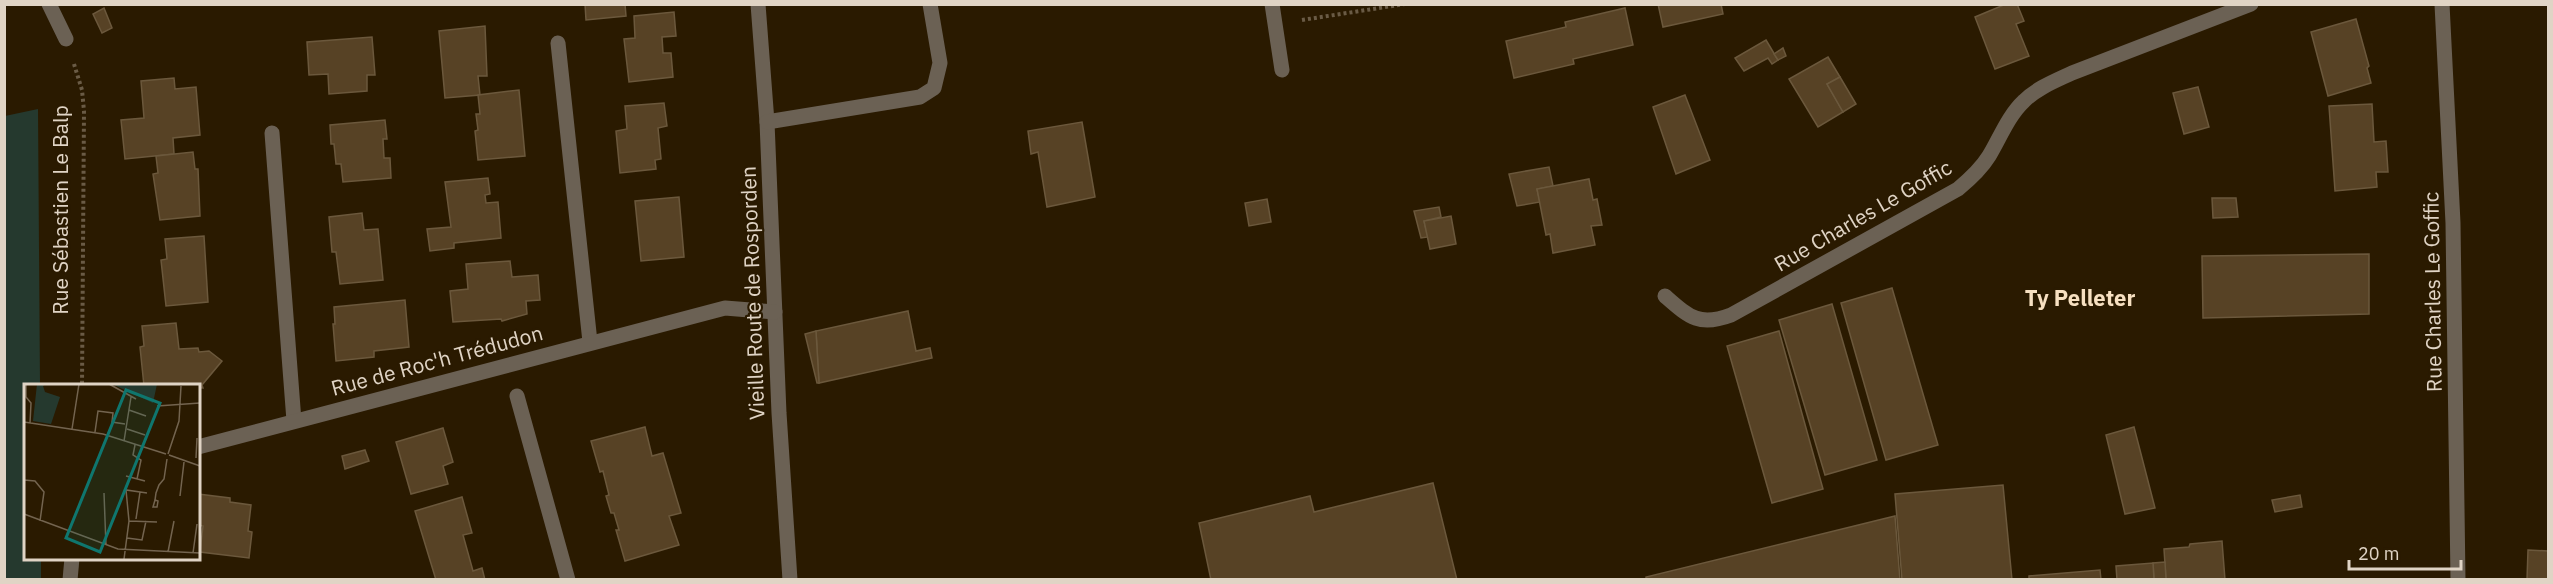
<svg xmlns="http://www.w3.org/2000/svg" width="2553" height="584" font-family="'IBM Plex Sans',sans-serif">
<rect width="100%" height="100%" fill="#2a1a00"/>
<path fill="#25392e" d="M 38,109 L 40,386 L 26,386 L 26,558 L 41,559 L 41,579 L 5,579 L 5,116 Z"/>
<g fill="#574225" stroke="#6b583c" stroke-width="1.5">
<path d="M 585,4 L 625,4 L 626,16 L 586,20 Z"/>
<path d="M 1658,4 L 1721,4 L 1723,14 L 1663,27 Z"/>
<path d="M 2006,4 L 2017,4 L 2024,21 L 2016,24 L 2029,56 L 1995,69 L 1975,17 Z"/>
<path d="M 104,8 L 112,28 L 102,33 L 93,14 Z"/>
<path d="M 1625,8 L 1633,45 L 1573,59 L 1574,64 L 1514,78 L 1506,41 L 1566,27 L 1565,22 Z"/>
<path d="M 674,12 L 676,36 L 662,37 L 663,53 L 671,53 L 673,77 L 629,82 L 624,39 L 635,38 L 634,16 Z"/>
<path d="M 2356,19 L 2369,66 L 2367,68 L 2371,83 L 2328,96 L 2311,32 Z"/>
<path d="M 485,26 L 487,76 L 478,76 L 480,95 L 445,98 L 439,31 Z"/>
<path d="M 372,37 L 375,75 L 367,75 L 367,91 L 329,94 L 328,74 L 309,75 L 307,42 Z"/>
<path d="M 1766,40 L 1778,60 L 1772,64 L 1768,58 L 1744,71 L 1735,58 Z"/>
<path d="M 1783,48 L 1786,56 L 1778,60 L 1774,54 Z"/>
<path d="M 1828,57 L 1840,77 L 1827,84 L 1843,112 L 1818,127 L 1789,79 Z"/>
<path d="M 1840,77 L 1856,104 L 1843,112 L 1827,84 Z"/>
<path d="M 174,78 L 175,89 L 196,87 L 200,135 L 173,138 L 174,154 L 125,159 L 121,120 L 144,118 L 141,81 Z"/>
<path d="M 2198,87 L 2209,127 L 2184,134 L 2173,93 Z"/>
<path d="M 519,90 L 525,156 L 478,160 L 475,131 L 478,130 L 476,114 L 480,114 L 478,95 Z"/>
<path d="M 1685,95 L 1710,160 L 1676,174 L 1653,107 Z"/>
<path d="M 664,103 L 667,126 L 658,128 L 661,159 L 655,160 L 656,169 L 620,173 L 616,131 L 627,129 L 625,106 Z"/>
<path d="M 2372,104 L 2374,142 L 2386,141 L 2388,172 L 2376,172 L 2377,187 L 2335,191 L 2329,106 Z"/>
<path d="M 385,120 L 387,139 L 383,139 L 384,158 L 390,158 L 391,178 L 343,182 L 341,164 L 336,164 L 334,144 L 331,144 L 330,125 Z"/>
<path d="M 1082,122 L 1095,197 L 1047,207 L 1038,152 L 1031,154 L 1028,131 Z"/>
<path d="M 193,152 L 195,169 L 198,169 L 200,216 L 160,220 L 153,174 L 158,173 L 156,156 Z"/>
<path d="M 1549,167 L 1553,186 L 1537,189 L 1540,202 L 1517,206 L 1509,174 Z"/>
<path d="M 488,178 L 490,194 L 485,195 L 486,203 L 498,202 L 501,238 L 454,243 L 454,248 L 430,251 L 427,229 L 451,227 L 445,182 Z"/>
<path d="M 1589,179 L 1593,200 L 1597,199 L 1602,225 L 1591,226 L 1595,245 L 1553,253 L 1550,234 L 1546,235 L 1537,189 Z"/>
<path d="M 679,197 L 684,257 L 641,261 L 635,201 Z"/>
<path d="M 2212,198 L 2236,198 L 2238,217 L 2213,218 Z"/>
<path d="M 1267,199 L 1271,222 L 1249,226 L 1245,203 Z"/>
<path d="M 1439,207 L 1441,217 L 1424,221 L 1428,237 L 1421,238 L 1414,211 Z"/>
<path d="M 362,213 L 364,230 L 378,229 L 383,280 L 340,284 L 336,252 L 332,252 L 329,217 Z"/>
<path d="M 1451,216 L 1456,244 L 1430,249 L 1424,221 Z"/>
<path d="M 204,236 L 208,302 L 166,306 L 161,260 L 167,259 L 165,239 Z"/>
<path d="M 2369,254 L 2369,314 L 2203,318 L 2202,256 Z"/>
<path d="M 510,261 L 512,277 L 538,275 L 540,300 L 526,301 L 527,314 L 502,321 L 501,319 L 453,322 L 450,291 L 468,289 L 466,264 Z"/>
<path d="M 1892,288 L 1938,445 L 1886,460 L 1841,303 Z"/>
<path d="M 405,300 L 409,347 L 374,351 L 374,357 L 336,361 L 333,324 L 335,324 L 334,307 Z"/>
<path d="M 1832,304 L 1877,460 L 1825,475 L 1779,320 Z"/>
<path d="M 908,311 L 916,351 L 930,348 L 932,358 L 819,383 L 816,331 Z"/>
<path d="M 176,323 L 179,349 L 198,348 L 199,352 L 209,351 L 222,361 L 202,385 L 203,388 L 161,386 L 161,384 L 144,386 L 140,347 L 144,346 L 142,326 Z"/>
<path d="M 816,331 L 819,383 L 817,383 L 805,334 Z"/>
<path d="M 1779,331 L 1823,489 L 1772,503 L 1727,346 Z"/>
<path d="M 645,427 L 652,456 L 663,453 L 681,513 L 669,516 L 679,545 L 625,561 L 616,530 L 619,530 L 614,513 L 611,513 L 606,496 L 609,495 L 603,471 L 600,472 L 591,441 Z"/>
<path d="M 2134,427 L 2155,508 L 2125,514 L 2106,435 Z"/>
<path d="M 443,428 L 453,462 L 443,466 L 448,484 L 411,494 L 396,442 Z"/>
<path d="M 365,450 L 369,461 L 345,469 L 342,456 Z"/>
<path d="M 1433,483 L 1457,580 L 1211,580 L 1199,523 L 1310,496 L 1314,512 Z"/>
<path d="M 2003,485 L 2012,580 L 1902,580 L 1895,494 Z"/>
<path d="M 198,494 L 230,498 L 230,502 L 251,505 L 248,531 L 252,532 L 249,558 L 200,552 L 203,526 L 198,525 Z"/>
<path d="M 2300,495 L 2302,507 L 2275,512 L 2272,500 Z"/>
<path d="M 462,497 L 472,533 L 463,535 L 473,571 L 482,568 L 485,580 L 436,580 L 415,511 Z"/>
<path d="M 1895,516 L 1900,580 L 1646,580 L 1646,577 Z"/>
<path d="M 2222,541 L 2225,580 L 2166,580 L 2164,549 L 2189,547 L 2190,544 Z"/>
<path d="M 2528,550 L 2548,551 L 2548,580 L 2527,580 Z"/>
<path d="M 2165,562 L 2166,579 L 2154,579 L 2153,563 Z"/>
<path d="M 2153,563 L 2154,580 L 2117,580 L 2116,566 Z"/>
<path d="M 2100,570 L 2101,580 L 2029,580 L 2029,576 Z"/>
</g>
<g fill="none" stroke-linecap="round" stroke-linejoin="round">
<g stroke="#6a5b45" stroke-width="4" stroke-dasharray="3 3" stroke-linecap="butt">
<path d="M 1302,20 L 1405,4"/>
<path d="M 74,64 L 82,90 L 84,111 L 82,386"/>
</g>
<g stroke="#6b6154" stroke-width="15">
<path d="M 49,4 L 66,39"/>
<path d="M 758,4 L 767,122 L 779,413 L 790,580"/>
<path d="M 1272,4 L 1282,70"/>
<path d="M 2442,4 L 2453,223 L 2458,580"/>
<path d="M 558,43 L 590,342"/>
<path d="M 767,122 L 920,97 L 934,88 L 940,63 L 930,4"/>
<path d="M 272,133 L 294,421"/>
<path d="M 1665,296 C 1689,317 1699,327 1731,315 L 1958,189 C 1970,179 1981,169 1989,156 C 2000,138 2008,116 2024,101 C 2037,88 2055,81 2072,73 L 2251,4"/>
<path d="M 517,396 L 568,580"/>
<path d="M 198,447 L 725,308 L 775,312"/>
<path d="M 70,580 L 72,558"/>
</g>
</g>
<g text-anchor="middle" stroke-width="4.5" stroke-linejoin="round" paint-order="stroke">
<g font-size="21" fill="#e0d4c5" stroke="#2a1a00">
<text transform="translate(61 210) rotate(-90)" y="7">Rue Sébastien Le Balp</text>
<text transform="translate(1863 216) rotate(-30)" y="7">Rue Charles Le Goffic</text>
<text transform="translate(2433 292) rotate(-91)" y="7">Rue Charles Le Goffic</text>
<text transform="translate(753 293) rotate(-92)" y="7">Vieille Route de Rosporden</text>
<text transform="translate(437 361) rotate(-15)" y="7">Rue de Roc'h Trédudon</text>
</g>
<g font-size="22" font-weight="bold" fill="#f7e0c1" stroke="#2a1a00">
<text x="2080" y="306">Ty Pelleter</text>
</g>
</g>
<g transform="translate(24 384)">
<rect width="176" height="176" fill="#2a1a00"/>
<path d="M 13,0 L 22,0 L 19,2 L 21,8 L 36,13 L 27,40 L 9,37 ZM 88,0 L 133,0 L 129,19 Z" fill="#25392e"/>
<path fill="none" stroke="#73644f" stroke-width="1.5" d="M 2,0 L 2,13 L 7,19 L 6,39M 85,0 L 112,15M 133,22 L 176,19M 105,26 L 122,32M 0,38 L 79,50 L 142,70M 48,45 L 55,0M 103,45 L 121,51M 71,48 L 74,27 L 89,29 L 88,38 L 101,40M 100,57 L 107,13M 111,61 L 109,71 L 117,76 L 113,95M 144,70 L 155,37 L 157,2M 145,71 L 176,82M 172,74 L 173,54M 102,92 L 121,97M 0,96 L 11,97 L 20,108 L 16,137M 80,109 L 82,162M 156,112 L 160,78M 131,116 L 134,117 L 133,123 L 129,123 L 131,116 L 132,109 L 135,101 L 140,95 L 143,75M 0,130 L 94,165 L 176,169M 112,135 L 116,108M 105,137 L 133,138M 103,154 L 118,156 L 122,137M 144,168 L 150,137M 169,169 L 173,140M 100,175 L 105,137 L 102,106 L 123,109"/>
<path fill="#0f766e" fill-opacity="0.15" stroke="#0f766e" stroke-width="3" d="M 102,6 L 136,19 L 76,168 L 42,154 Z"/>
<rect width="176" height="176" fill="none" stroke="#e0d4c5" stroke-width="3"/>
</g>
<rect width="2553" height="584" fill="none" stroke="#e0d4c5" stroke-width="12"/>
<path d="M2349 560v9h112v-9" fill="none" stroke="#e0d4c5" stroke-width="3"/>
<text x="2358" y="560" font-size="18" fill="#e0d4c5" stroke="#2a1a00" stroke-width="4.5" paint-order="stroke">20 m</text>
</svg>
